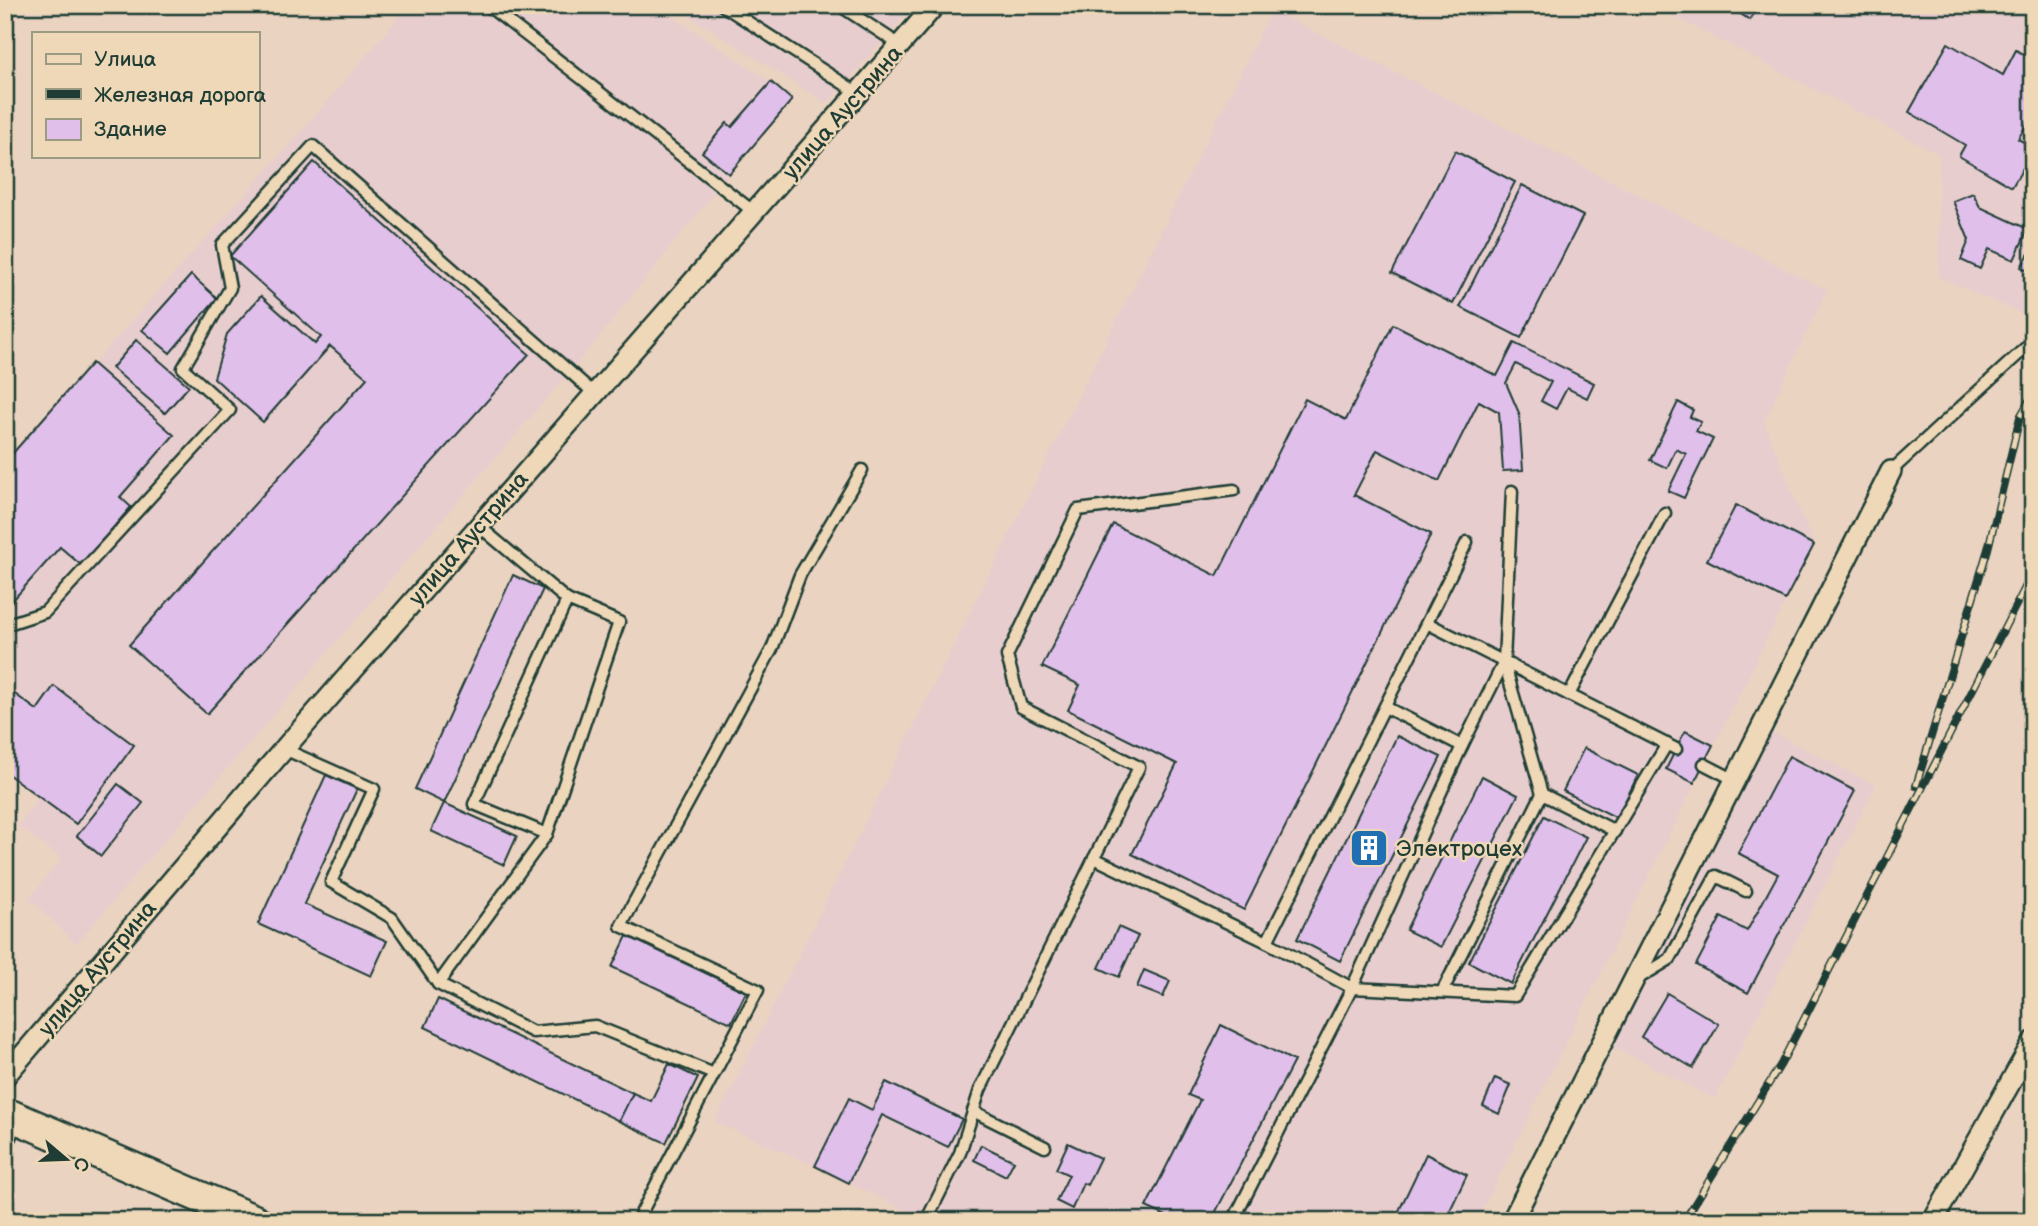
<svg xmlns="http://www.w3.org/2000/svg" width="2038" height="1226" font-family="'Balsamiq Sans',sans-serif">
<rect width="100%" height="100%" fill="#ebd3c1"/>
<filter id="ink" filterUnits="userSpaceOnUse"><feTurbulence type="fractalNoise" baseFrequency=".0143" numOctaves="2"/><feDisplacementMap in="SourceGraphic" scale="14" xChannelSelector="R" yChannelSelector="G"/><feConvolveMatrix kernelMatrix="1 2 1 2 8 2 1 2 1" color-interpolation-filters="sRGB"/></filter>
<g filter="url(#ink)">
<g fill="#e8cdce">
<path d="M 409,5 L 655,5 L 771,82 L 792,100 L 729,174 L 593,345 L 76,944 L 29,898 L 62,859 L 18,826 L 39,797 L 5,772 L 5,462 L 301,132 Z"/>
<path d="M 673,5 L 914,5 L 827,104 Z"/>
<path d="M 1652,5 L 2033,5 L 2033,319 L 1939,277 L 1939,154 Z"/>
<path d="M 1272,10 L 1827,290 L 1764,422 L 1814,545 L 1477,1221 L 926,1221 L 815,1166 L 715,1122 Z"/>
<path d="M 1770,731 L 1876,785 L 1715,1099 L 1610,1045 Z"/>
</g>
<g fill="#e0bfeb" stroke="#1f3d34" stroke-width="2">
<path d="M 1727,5 L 1759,5 L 1750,20 Z"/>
<path d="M 1948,43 L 2003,75 L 2016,50 L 2033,60 L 2033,114 L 2018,139 L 2033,147 L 2033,151 L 2012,187 L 1959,156 L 1965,145 L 1909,112 Z"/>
<path d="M 771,82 L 792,100 L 729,174 L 702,152 L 727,123 L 732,127 Z"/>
<path d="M 1455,151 L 1515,182 L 1453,304 L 1392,273 Z"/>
<path d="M 314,162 L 529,354 L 207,714 L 129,645 L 367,378 L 330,346 L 263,422 L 214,378 L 227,334 L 261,296 L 315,344 L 321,337 L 230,256 Z"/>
<path d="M 1522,185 L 1583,216 L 1521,338 L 1460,307 Z"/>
<path d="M 1973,193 L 1980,207 L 2028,229 L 2014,260 L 1989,249 L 1980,269 L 1961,260 L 1969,240 L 1953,201 Z"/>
<path d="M 2033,247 L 2033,274 L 2021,267 Z"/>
<path d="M 191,275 L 217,298 L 170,353 L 142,330 Z"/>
<path d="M 1393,324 L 1497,376 L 1514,343 L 1594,383 L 1587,398 L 1567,388 L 1556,409 L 1541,401 L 1551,382 L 1516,364 L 1506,383 L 1519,413 L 1523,470 L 1503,471 L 1499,412 L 1479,401 L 1439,481 L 1377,450 L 1354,495 L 1431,534 L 1244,910 L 1132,854 L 1177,764 L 1068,710 L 1080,685 L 1042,667 L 1113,524 L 1217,576 L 1305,399 L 1346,420 Z"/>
<path d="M 136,340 L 189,386 L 165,413 L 112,368 Z"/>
<path d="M 92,363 L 174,435 L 120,497 L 131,507 L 81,565 L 60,547 L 5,609 L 5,462 Z"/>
<path d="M 1678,402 L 1693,410 L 1690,417 L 1701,422 L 1696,431 L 1713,439 L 1684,498 L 1668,491 L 1686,454 L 1676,449 L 1667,468 L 1650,460 Z"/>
<path d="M 1736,505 L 1814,545 L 1785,600 L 1707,560 Z"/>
<path d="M 513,575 L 543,589 L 444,803 L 415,789 Z"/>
<path d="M 54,686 L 134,745 L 76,824 L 5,772 L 5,687 L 37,710 Z"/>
<path d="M 1685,731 L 1713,745 L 1694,783 L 1666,769 Z"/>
<path d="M 1397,736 L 1441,757 L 1340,961 L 1297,939 Z"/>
<path d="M 1584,748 L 1638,775 L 1617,818 L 1563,791 Z"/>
<path d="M 1789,756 L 1855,791 L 1748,993 L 1696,965 L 1721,917 L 1747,931 L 1778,874 L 1738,853 Z"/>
<path d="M 326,775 L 357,789 L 304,904 L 387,941 L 371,976 L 258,924 Z"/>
<path d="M 1482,776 L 1518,795 L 1441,947 L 1406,930 Z"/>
<path d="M 118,784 L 143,803 L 101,856 L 77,836 Z"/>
<path d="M 444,803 L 517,836 L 504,865 L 431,831 Z"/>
<path d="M 1544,816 L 1586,837 L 1511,984 L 1469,962 Z"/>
<path d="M 1118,927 L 1138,936 L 1119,977 L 1099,968 Z"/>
<path d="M 627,936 L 746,992 L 731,1023 L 612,967 Z"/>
<path d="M 1144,970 L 1170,981 L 1163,997 L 1137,987 Z"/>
<path d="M 1667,993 L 1719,1024 L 1693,1068 L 1641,1037 Z"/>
<path d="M 438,999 L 633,1093 L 619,1121 L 425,1027 Z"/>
<path d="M 1221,1025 L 1294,1061 L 1211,1221 L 1177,1221 L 1146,1207 L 1200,1100 L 1188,1095 Z"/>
<path d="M 669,1064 L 698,1078 L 666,1143 L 619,1121 L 633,1093 L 651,1101 Z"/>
<path d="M 1495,1078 L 1511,1085 L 1499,1114 L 1483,1106 Z"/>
<path d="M 886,1082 L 962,1119 L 948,1147 L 882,1115 L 849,1183 L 815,1166 L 849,1098 L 872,1110 Z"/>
<path d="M 1068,1143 L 1100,1158 L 1087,1185 L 1083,1183 L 1072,1209 L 1056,1201 L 1069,1175 L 1056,1169 Z"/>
<path d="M 981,1145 L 1014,1161 L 1006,1176 L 974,1160 Z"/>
<path d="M 1426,1154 L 1467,1175 L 1445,1221 L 1394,1221 Z"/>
</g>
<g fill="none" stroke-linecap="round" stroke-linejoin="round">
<g stroke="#1f3d34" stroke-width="15">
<g id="service">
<path d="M 487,5 L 754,212"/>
<path d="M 722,5 L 858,93"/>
<path d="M 839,5 L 900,45"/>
<path d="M 1891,471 L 2033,341"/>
<path d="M 1427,623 L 1676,749"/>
<path d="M 5,625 L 45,612 L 230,410 L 183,368 L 230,288 L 222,245 L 313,146 L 595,394"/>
<path d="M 1504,662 L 1542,794"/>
<path d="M 1569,695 L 1665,513"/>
<path d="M 1385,707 L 1462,746 L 1352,988 L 1515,996 L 1667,744"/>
<path d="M 1462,746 L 1504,662 L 1512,491"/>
<path d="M 284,749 L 374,789 L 331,882 L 392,918 L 438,984 L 533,1032 L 595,1026 L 714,1074"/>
<path d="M 1704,764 L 1735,780"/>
<path d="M 547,834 L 474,804 L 567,600"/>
<path d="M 1094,858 L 1267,942 L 1467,542"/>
<path d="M 1639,978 L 1670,959 L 1716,876 L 1746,891"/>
<path d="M 438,984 L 547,834 L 619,622 L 567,600 L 479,526"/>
<path d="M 1442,992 L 1542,794 L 1615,831"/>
<path d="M 973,1111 L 1045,1147"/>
<path d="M 5,1152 L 16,1122"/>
<path d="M 637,1221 L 758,990 L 621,926 L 772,649 L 800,575 L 862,470"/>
<path d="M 926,1221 L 960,1153 L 980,1090 L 1139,767 L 1021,707 L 1007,656 L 1078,510 L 1234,490"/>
<path d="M 1233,1221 L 1352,988 L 1267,942"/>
</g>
</g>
<g stroke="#1f3d34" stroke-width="24">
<g id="minor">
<path d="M 5,1076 L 284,749 L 935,5"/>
<path d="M 1512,1221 L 1891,471"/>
<path d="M 1933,1221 L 2033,1042"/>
</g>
</g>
<g stroke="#1f3d34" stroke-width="35">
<path id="primary" d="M 5,1113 L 256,1221"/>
</g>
<use href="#service" stroke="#eed8b7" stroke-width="10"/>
<use href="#minor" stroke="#eed8b7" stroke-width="19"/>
<use href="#primary" stroke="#eed8b7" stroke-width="30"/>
<g stroke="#1f3d34" stroke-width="8">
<g id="rail">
<path d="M 1916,786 L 1988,549 L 2020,417 L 2033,394"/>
<path d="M 1684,1221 L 1781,1064 L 2033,572"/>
</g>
</g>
<use href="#rail" stroke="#eed8b7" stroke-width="5" stroke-dasharray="16" stroke-linecap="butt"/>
</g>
</g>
<defs>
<g id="building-square" transform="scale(2.0125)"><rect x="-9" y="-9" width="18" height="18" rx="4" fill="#1f6fb2" stroke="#eed8b7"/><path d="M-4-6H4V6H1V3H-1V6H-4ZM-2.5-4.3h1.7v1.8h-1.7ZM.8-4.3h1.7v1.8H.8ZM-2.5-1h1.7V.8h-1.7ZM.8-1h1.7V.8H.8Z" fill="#fff"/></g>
</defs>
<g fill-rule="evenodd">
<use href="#building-square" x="1369" y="848"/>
</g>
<g text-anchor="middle" stroke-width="5" stroke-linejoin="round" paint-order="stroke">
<g font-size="23" fill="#1f3d34" stroke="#eed8b7">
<text transform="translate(842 112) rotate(-49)" y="8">улица Аустрина</text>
<text transform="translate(468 538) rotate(-49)" y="8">улица Аустрина</text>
<text transform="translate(97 968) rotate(-50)" y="8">улица Аустрина</text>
</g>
<g font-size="23" fill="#1f3d34" stroke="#eed8b7" text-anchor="start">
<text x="1396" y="856">Электроцех</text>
</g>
</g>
<rect width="2038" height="1226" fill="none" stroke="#eed8b7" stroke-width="28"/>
<rect x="14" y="14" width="2010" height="1198" fill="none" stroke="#1f3d34" stroke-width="2.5" filter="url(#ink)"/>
<rect x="32" y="32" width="228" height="126" fill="#eed8b7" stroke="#9b9a83" stroke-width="2"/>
<rect x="46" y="54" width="35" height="10" fill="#eed8b7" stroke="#9b9a83" stroke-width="2"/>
<text x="94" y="66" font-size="21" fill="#1f3d34">Улица</text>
<rect x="46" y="89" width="35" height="10" fill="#1f3d34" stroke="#9b9a83" stroke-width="2"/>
<text x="94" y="102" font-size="21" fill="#1f3d34">Железная дорога</text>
<rect x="46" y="119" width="35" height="21" fill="#e0bfeb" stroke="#9b9a83" stroke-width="2"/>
<text x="94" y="136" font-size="21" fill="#1f3d34">Здание</text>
<g transform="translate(66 1159) rotate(109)" stroke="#eed8b7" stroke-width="5" paint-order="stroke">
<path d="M0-5L12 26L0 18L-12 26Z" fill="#1f3d34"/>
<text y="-10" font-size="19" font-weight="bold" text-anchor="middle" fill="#1f3d34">С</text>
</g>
</svg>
